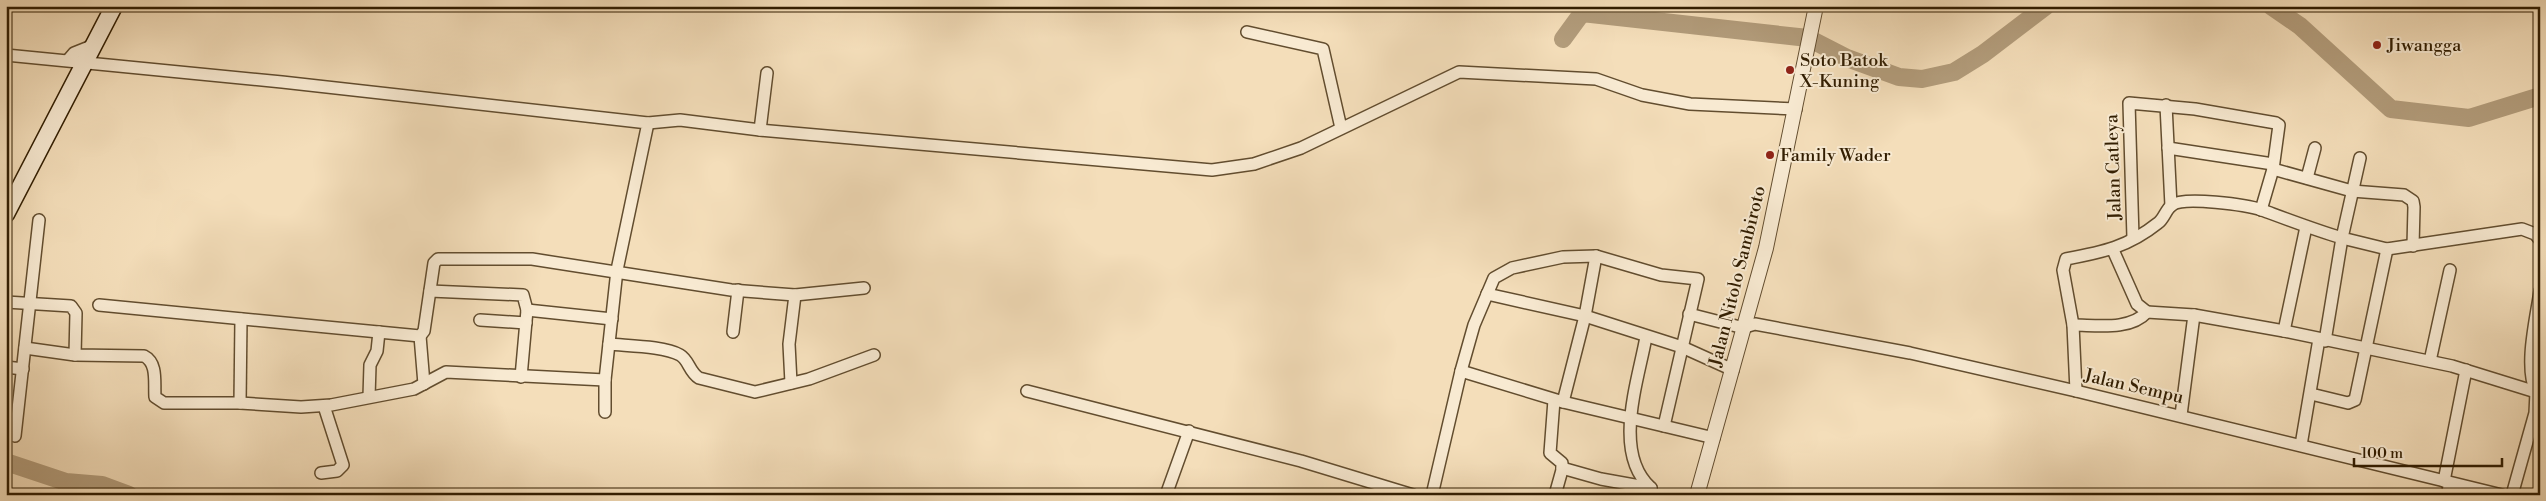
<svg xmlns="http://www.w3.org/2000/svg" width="2546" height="501" font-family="'Libre Bodoni',serif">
<rect width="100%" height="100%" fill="#f4deba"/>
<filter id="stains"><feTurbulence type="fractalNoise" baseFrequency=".004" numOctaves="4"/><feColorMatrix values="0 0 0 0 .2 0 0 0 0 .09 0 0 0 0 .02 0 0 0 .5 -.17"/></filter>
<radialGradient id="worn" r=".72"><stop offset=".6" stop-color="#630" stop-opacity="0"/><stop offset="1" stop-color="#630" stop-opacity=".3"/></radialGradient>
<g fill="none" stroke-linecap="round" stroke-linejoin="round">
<g stroke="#b29c7b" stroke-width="18">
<path d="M 2271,6 L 2300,26 L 2391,109 L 2469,118 L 2540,96"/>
<path d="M 1563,39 L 1582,13 L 1808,38 L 1847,58 L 1899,77 L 1922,79 L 1954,72 L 1983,54 L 2046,6"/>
<path d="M 6,462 L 66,482 L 102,485 L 129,495"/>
</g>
<g stroke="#624d2f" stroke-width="14">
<g id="minor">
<path d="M 1247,32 L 1323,49 L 1341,128"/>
<path d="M 6,55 L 282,82 L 648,123 L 617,270 L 605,380 L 605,412"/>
<path d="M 68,60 L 74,53 L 94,45"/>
<path d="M 2166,105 L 2171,206"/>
<path d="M 648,123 L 680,120 L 760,130 L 1212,170 L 1254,164 L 1301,148 L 1459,72 L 1596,79 L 1642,95 L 1690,104 L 1796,109"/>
<path d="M 760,130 L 767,73"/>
<path d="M 2168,148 L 2273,164"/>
<path d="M 2360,158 L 2342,238 L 2387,249 L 2522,229 L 2535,234 L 2540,240"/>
<path d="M 2273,169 L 2352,191 L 2404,195 L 2413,201 L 2414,207 L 2413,246"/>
<path d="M 2307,178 L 2315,148"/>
<path d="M 2133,238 L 2129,103 L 2195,109 L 2276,123 L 2279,125 L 2273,169 L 2261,210"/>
<path d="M 430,291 L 523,295 L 527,310 L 521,377"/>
<path d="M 1487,294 L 1585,316 L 1682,347 L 1733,370"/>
<path d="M 6,302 L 71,306 L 76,313 L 75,355 L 144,356 C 158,363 154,383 155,397 L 164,403 L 240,403 L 301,407 L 331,405 L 414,389 L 446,372 L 605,380"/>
<path d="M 99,305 L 420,336 L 424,331 L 434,263 L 438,259 L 532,259 L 731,290 L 795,295 L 864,288"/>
<path d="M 527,310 L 612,319"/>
<path d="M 2147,312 L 2194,315 L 2284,331 L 2452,366 L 2536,392"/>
<path d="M 1689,314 L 1744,328"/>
<path d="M 480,320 L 526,323"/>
<path d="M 2073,325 C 2096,325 2130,331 2147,312 L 2137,304 L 2113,250"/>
<path d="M 1745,327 L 1755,324 L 1910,353 L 2076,391 L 2502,495"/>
<path d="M 2284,331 L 2306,227"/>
<path d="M 733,332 L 738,290"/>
<path d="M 420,336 L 424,384"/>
<path d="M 1646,337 C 1638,382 1612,453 1651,488 L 1650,495"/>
<path d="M 609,344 C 628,346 664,346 680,355 C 689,360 689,372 699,378 L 755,392 L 809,379 L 874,355"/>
<path d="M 25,348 L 75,355"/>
<path d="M 2430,361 L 2450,270"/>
<path d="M 6,367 L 23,369"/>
<path d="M 1461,371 L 1474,325 L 1494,278 L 1512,268 L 1563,257 L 1596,256 L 1661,275 L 1698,279 L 1664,426"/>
<path d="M 791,383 L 789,344 L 795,295"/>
<path d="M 1027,391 L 1301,461 L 1413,495"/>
<path d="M 2076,391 L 2073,325 L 2063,270 L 2066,259 C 2103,252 2128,247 2158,223 C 2164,219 2166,209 2172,205 C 2184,196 2247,205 2262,210 C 2289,220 2315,230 2342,238 L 2325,341"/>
<path d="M 2536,392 C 2524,366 2536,319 2540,291"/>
<path d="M 2311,394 L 2348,403 L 2355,400 L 2387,249"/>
<path d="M 369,397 L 370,365 L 377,351 L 379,332"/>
<path d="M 1554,400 L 1550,453 L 1562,463 L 1562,470 L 1555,495"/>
<path d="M 1563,402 L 1585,316 L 1596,256"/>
<path d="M 240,403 L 241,319"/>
<path d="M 2181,415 L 2194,315"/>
<path d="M 15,436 L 39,220"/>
<path d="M 2301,445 L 2319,339"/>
<path d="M 1562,468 L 1601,479 L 1651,488"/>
<path d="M 321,473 L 337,471 L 343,465 L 324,406"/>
<path d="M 2444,481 L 2466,370"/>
<path d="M 1166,495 L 1189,431"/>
<path d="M 1432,495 L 1461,371 L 1563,402 L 1714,438"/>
<path d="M 2447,495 L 2450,483"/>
<path d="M 2512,495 L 2535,413 L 2536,392 L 2540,393"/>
</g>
</g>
<g stroke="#624d2f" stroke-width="16">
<path id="tertiary" d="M 1697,495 L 1766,248 L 1816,6"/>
</g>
<g stroke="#311d01" stroke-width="19">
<path id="secondary" d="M 6,214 L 114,6"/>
</g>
<use href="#minor" stroke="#f8ead2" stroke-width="11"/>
<use href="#tertiary" stroke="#f8ead2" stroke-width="14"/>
<use href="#secondary" stroke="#f8ead2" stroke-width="16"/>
</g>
<g fill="#8f2418" stroke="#f8ead2" stroke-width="2">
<circle cx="2377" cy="45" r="5"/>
<circle cx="1790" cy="70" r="5"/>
<circle cx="1770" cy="155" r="5"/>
</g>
<g text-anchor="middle" stroke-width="4" stroke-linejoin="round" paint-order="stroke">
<g font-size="18" fill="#311d01" stroke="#f8ead2" text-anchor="start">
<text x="2387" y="51">Jiwangga</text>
<text x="1800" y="66">Soto Batok<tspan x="1800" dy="21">X-Kuning</tspan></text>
<text x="1780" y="161">Family Wader</text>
</g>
<g font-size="18" fill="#311d01" stroke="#f8ead2">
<text transform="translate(2113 167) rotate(-92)" y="6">Jalan Catleya</text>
<text transform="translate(1737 276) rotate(-76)" y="6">Jalan Nitolo Sambiroto</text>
<text transform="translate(2134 386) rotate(13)" y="6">Jalan Sempu</text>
</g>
</g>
<rect width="2546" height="501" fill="none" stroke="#f4deba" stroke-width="25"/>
<rect x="8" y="8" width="2531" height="486" fill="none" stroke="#311d01" stroke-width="2.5"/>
<rect x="12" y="12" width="2521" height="476" fill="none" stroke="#311d01"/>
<path d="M2354 458v8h148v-8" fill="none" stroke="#311d01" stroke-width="2.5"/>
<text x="2361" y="458" font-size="15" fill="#311d01" stroke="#f8ead2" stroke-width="4" paint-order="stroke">100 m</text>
<rect width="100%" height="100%" filter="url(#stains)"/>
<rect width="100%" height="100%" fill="url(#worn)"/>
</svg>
